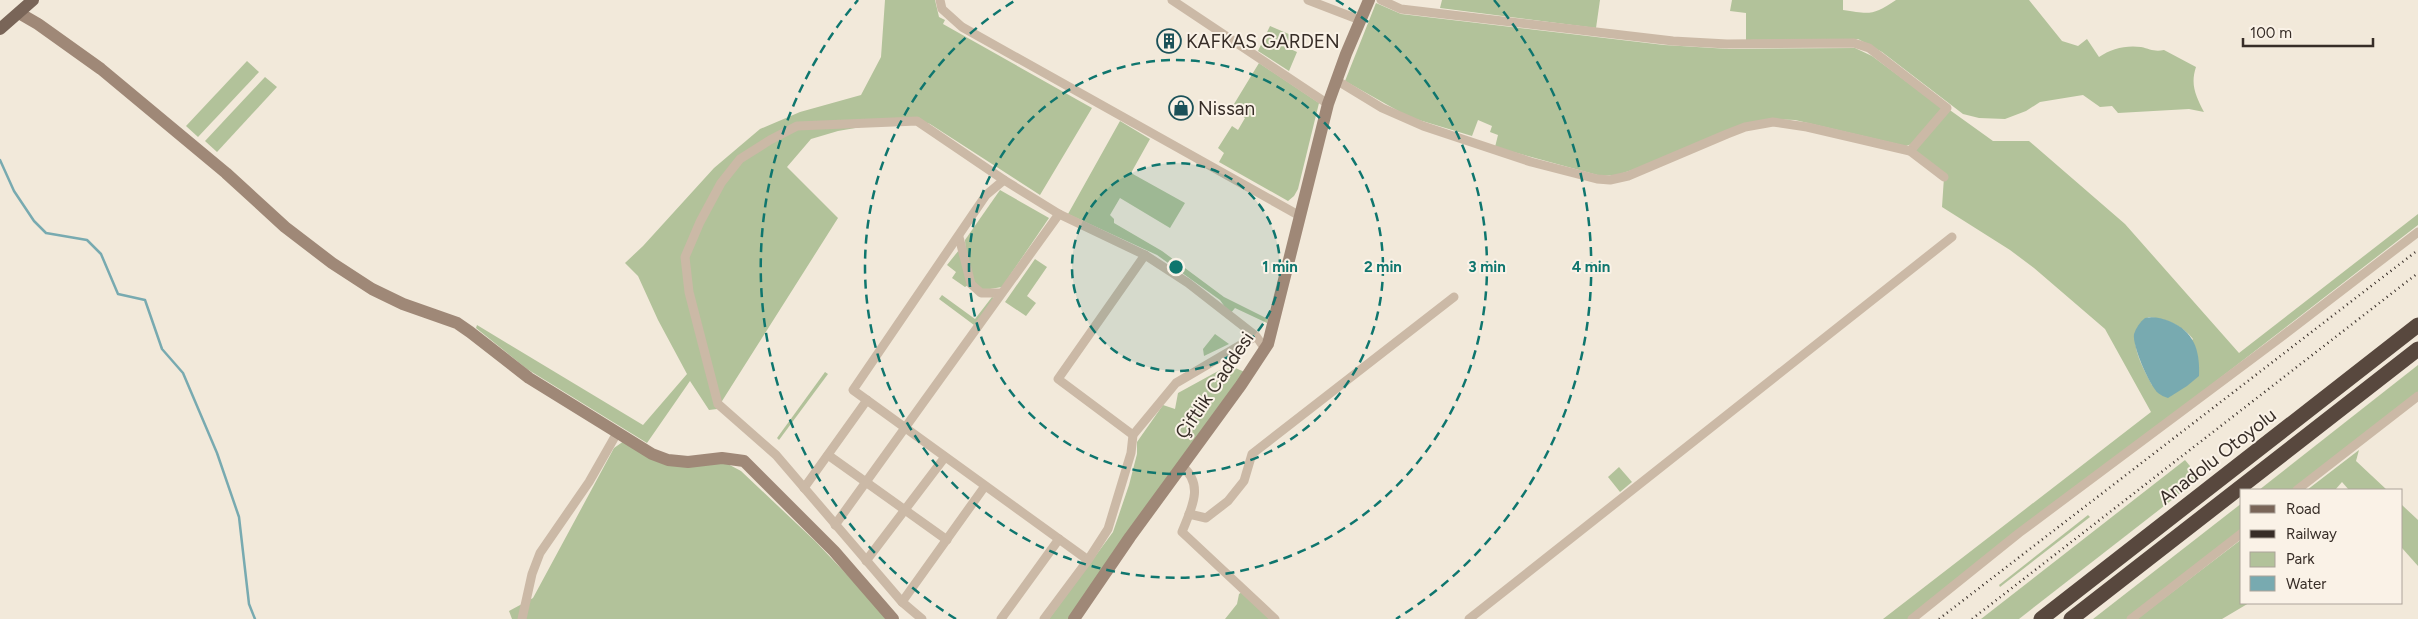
<svg xmlns="http://www.w3.org/2000/svg" width="2418" height="619" font-family="Figtree,sans-serif">
<rect width="100%" height="100%" fill="#f2e9da"/>
<g fill="#b2c29a" fill-rule="evenodd">
<path d="M 885,0 L 935,0 L 939,17 L 945,20 L 943,24 L 1092,108 L 1040,195 L 930,124 L 913,118 L 838,131 L 811,139 L 787,167 L 838,218 L 717,409 L 709,410 L 690,381 L 647,443 L 527,369 L 476,328 L 477,325 L 643,425 L 687,374 L 658,320 L 638,276 L 625,263 L 643,246 L 714,168 L 760,129 L 800,112 L 861,95 L 881,57 Z"/>
<path d="M 1442,0 L 1600,0 L 1596,28 L 1440,8 Z"/>
<path d="M 1732,0 L 1843,0 L 1843,10 C 1869,14 1873,16 1896,0 L 2029,0 L 2062,41 L 2078,46 L 2087,39 L 2099,57 C 2111,49 2125,45 2141,47 C 2150,49 2154,52 2164,50 L 2196,67 C 2190,85 2196,96 2204,112 L 2189,109 L 2118,113 L 2112,106 L 2100,107 L 2083,95 L 2040,102 L 2026,111 L 2005,119 L 1979,118 L 1963,114 L 1882,52 L 1858,39 L 1746,40 L 1746,13 L 1730,11 Z"/>
<path d="M 1376,3 L 1401,14 L 1664,45 L 1729,49 L 1855,48 L 1872,56 L 1942,108 L 1912,144 L 1906,146 L 1795,120 L 1775,119 L 1641,167 L 1617,175 L 1601,176 L 1495,147 L 1498,135 L 1490,132 L 1492,126 L 1478,120 L 1472,136 L 1409,117 L 1345,81 Z"/>
<path d="M 1270,26 L 1291,35 L 1286,47 L 1297,52 L 1289,71 L 1258,51 Z"/>
<path d="M 247,61 L 259,72 L 198,137 L 186,126 Z"/>
<path d="M 1259,63 L 1319,103 L 1298,189 L 1294,196 L 1288,201 L 1219,162 L 1224,153 L 1218,148 L 1232,126 L 1238,130 L 1245,118 L 1231,109 Z"/>
<path d="M 265,77 L 277,87 L 217,152 L 205,141 Z"/>
<path d="M 1947,108 L 1993,141 L 2029,141 L 2125,224 L 2239,353 L 2418,214 L 2418,225 L 1908,619 L 1883,619 L 2151,412 L 2105,329 L 2034,268 L 2010,250 L 1942,207 L 1944,177 L 1910,151 ZM 2149,317 C 2167,319 2182,325 2193,339 L 2152,385 C 2141,365 2122,331 2149,317 Z"/>
<path d="M 1120,121 L 1150,139 L 1131,173 L 1185,203 L 1170,228 L 1120,198 L 1110,215 L 1114,219 L 1114,223 L 1162,251 L 1224,297 L 1268,319 L 1267,323 L 1235,308 L 1230,314 L 1220,300 L 1157,255 L 1068,214 Z"/>
<path d="M 1000,190 L 1049,218 L 1002,287 L 984,290 L 976,286 L 973,279 L 966,257 L 965,240 Z"/>
<path d="M 959,250 L 968,285 L 965,287 L 952,278 L 956,272 L 947,265 Z"/>
<path d="M 1035,259 L 1047,267 L 1027,296 L 1036,303 L 1026,316 L 1005,302 Z"/>
<path d="M 942,295 L 975,319 L 992,297 L 995,298 L 974,325 L 939,299 Z"/>
<path d="M 1215,334 L 1229,344 L 1204,356 L 1203,349 Z"/>
<path d="M 2418,365 L 2418,392 L 2292,490 L 2259,490 Z"/>
<path d="M 1233,367 L 1247,373 L 1071,619 L 1049,619 L 1113,532 L 1129,485 L 1137,454 L 1137,442 L 1163,405 L 1175,409 L 1178,393 L 1220,370 Z"/>
<path d="M 825,372 L 828,374 L 779,440 L 777,438 Z"/>
<path d="M 624,441 L 666,464 L 724,462 L 741,471 L 815,541 L 889,619 L 512,619 L 509,611 L 533,598 L 614,448 Z"/>
<path d="M 2359,450 L 2356,461 L 2387,490 L 2349,490 L 2342,482 L 2335,490 L 2307,490 Z"/>
<path d="M 2185,460 L 2200,478 L 2019,619 L 1981,619 Z"/>
<path d="M 1619,467 L 1632,482 L 1620,492 L 1608,477 Z"/>
<path d="M 2242,503 L 2242,530 L 2127,619 L 2093,619 Z"/>
<path d="M 2402,505 L 2418,520 L 2418,566 L 2402,548 Z"/>
<path d="M 2088,515 L 2090,517 L 2000,587 L 1999,585 Z"/>
<path d="M 2242,539 L 2242,603 L 2249,603 L 2222,619 L 2137,619 Z"/>
<path d="M 1246,589 L 1279,619 L 1225,619 L 1237,604 L 1239,594 Z"/>
</g>
<path fill="#78aab0" d="M 2145,318 C 2153,316 2161,318 2169,321 C 2194,331 2200,350 2199,376 L 2187,386 L 2168,398 C 2164,397 2161,395 2158,393 C 2149,385 2132,345 2134,334 C 2136,328 2140,322 2145,318 Z"/>
<g fill="none" stroke-linecap="round" stroke-linejoin="round">
<path stroke="#78aab0" stroke-width="2.5" d="M 0,160 L 14,191 L 34,221 L 46,233 L 87,240 L 101,254 L 118,294 L 145,300 L 162,349 L 183,373 L 217,453 L 239,517 L 249,604 L 255,619"/>
<g stroke="#cbb9a6" stroke-width="9">
<path d="M 940,0 L 942,9 L 962,27 L 1300,216"/>
<path d="M 1172,0 L 1328,104"/>
<path d="M 1308,0 L 1360,20"/>
<path d="M 1381,0 L 1401,9 L 1673,41 L 1727,44 L 1854,43 L 1869,48 L 1947,108 L 1910,151"/>
<path d="M 1336,80 L 1382,108 L 1423,126 L 1531,162 L 1597,179 L 1610,180 L 1628,176 L 1727,134 L 1745,127 L 1773,122 L 1807,127 L 1910,151 L 1944,177"/>
<path d="M 959,237 L 971,284 L 981,293 L 1001,293"/>
<path d="M 1256,336 L 1176,383 L 1133,435 L 1131,453 L 1108,529 L 1088,560 L 853,390 L 986,195 L 1004,180 L 1059,214 L 1145,255 L 1188,283 L 1256,336 L 1265,349"/>
<path d="M 1133,435 L 1058,379 L 1145,255"/>
<path d="M 828,455 L 947,540"/>
<path d="M 1182,466 C 1205,485 1191,509 1182,532 L 1275,619"/>
<path d="M 804,488 L 867,400"/>
<path d="M 2297,490 L 2418,396"/>
<path d="M 1189,514 L 1206,518 L 1228,501 L 1244,481 L 1252,454 L 1454,297"/>
<path d="M 835,525 L 1059,214"/>
<path d="M 866,561 L 945,457"/>
<path d="M 902,602 L 985,486"/>
<path d="M 522,619 L 532,574 L 540,553 L 589,482 L 617,433"/>
<path d="M 922,619 L 902,602 L 776,455 L 718,404 L 689,292 L 685,257 L 700,222 L 721,183 L 740,159 L 770,140 L 797,126 L 917,121 L 1004,180"/>
<path d="M 1001,619 L 1059,539"/>
<path d="M 1044,619 L 1088,560"/>
<path d="M 1469,619 L 1952,237"/>
<path d="M 1912,619 L 2019,533 L 2276,341 L 2418,232"/>
<path d="M 2131,619 L 2242,533"/>
</g>
<g stroke="#9f8877" stroke-width="12">
<path d="M 19,13 L 38,24 L 101,69 L 226,173 L 285,227 L 332,263 L 372,289 L 403,304 L 457,323 L 470,332 L 529,378 L 652,454 L 668,460 L 688,462 L 722,458 L 744,461 L 834,551 L 893,619"/>
<path d="M 1074,619 L 1130,537 L 1241,385 L 1268,344 L 1328,104 L 1346,54 L 1369,0"/>
</g>
<path stroke="#796558" stroke-width="12" d="M 0,29 L 33,0"/>
<g stroke="#58483e" stroke-width="15">
<path d="M 2041,619 L 2418,325"/>
<path d="M 2071,619 L 2418,349"/>
</g>
<g stroke="#372d27" stroke-width="2.5" stroke-dasharray="1 4" stroke-linecap="butt">
<path d="M 1939,619 L 2418,250"/>
<path d="M 1972,619 L 2418,273"/>
</g>
</g>
<circle cx="1176" cy="267" r="104" fill="#0f766e" fill-opacity=".12"/>
<g fill="none" stroke="#0f766e" stroke-width="2.5" stroke-dasharray="9 6">
<circle cx="1176" cy="267" r="104"/>
<circle cx="1176" cy="267" r="207"/>
<path d="M1336 0A311 311 0 1 1 1016 0"/>
<path d="M956 619A415 415 0 0 1 858 0M1494 0A415 415 0 0 1 1396 619"/>
</g>
<defs>
<g id="building-ring" transform="scale(1.25)"><circle r="9.5" fill="#faf2e7" stroke="#1b5159" stroke-width="1.5"/><path d="M-4-6H4V6H1V3H-1V6H-4ZM-2.5-4.3h1.7v1.8h-1.7ZM.8-4.3h1.7v1.8H.8ZM-2.5-1h1.7V.8h-1.7ZM.8-1h1.7V.8H.8Z" fill="#1b5159"/></g>
<g id="shop-ring" transform="scale(1.25)"><circle r="9.5" fill="#faf2e7" stroke="#1b5159" stroke-width="1.5"/><path d="M-5-2.5h2.3a2.7 3.5 0 0 1 5.4 0H5L5.5 6h-11ZM-1.5-2.5h3a1.5 2.3 0 0 0-3 0Z" fill="#1b5159"/></g>
</defs>
<g fill-rule="evenodd">
<use href="#building-ring" x="1169" y="41"/>
<use href="#shop-ring" x="1181" y="108"/>
</g>
<g text-anchor="middle" stroke-width="4" stroke-linejoin="round" paint-order="stroke">
<g font-size="19" fill="#372d27" stroke="#faf2e7" text-anchor="start">
<text x="1186" y="48">KAFKAS GARDEN</text>
<text x="1198" y="115">Nissan</text>
</g>
<g font-size="19" fill="#372d27" stroke="#faf2e7">
<text transform="translate(1214 385) rotate(-56)" y="7">Çiftlik Caddesi</text>
<text transform="translate(2217 456) rotate(-38)" y="7">Anadolu Otoyolu</text>
</g>
</g>
<circle cx="1176" cy="267" r="8" fill="#0f766e" stroke="#faf2e7" stroke-width="2.5"/>
<g font-size="15" text-anchor="middle" font-weight="bold" fill="#0f766e" stroke="#faf2e7" stroke-width="4" stroke-linejoin="round" paint-order="stroke">
<text x="1280" y="272">1 min</text>
<text x="1383" y="272">2 min</text>
<text x="1487" y="272">3 min</text>
<text x="1591" y="272">4 min</text>
</g>
<rect x="2240" y="489" width="162" height="115" fill="#faf2e7" stroke="#aca39a"/>
<rect x="2250" y="505" width="25" height="8" fill="#796558" stroke="#aca39a"/>
<text x="2286" y="514" font-size="15" fill="#372d27">Road</text>
<rect x="2250" y="530" width="25" height="8" fill="#372d27" stroke="#aca39a"/>
<text x="2286" y="539" font-size="15" fill="#372d27">Railway</text>
<rect x="2250" y="552" width="25" height="15" fill="#b2c29a" stroke="#aca39a"/>
<text x="2286" y="564" font-size="15" fill="#372d27">Park</text>
<rect x="2250" y="576" width="25" height="15" fill="#78aab0" stroke="#aca39a"/>
<text x="2286" y="589" font-size="15" fill="#372d27">Water</text>
<path d="M2243 38v8h130v-8" fill="none" stroke="#372d27" stroke-width="2.5"/>
<text x="2250" y="38" font-size="15" fill="#372d27" stroke="#faf2e7" stroke-width="4" paint-order="stroke">100 m</text>
</svg>
